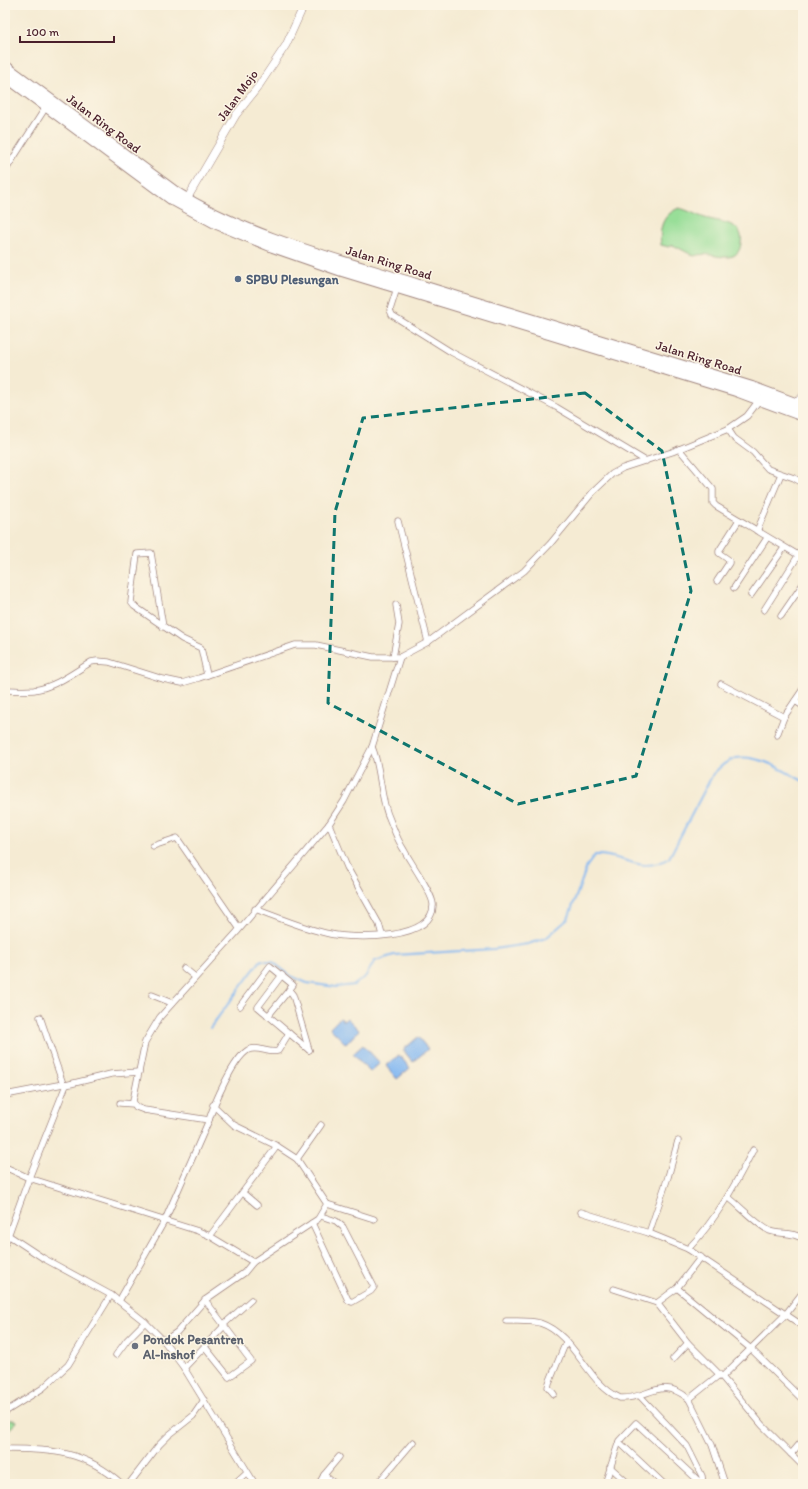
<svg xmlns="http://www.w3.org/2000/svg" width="808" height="1489" font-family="Itim,sans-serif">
<rect width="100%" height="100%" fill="#fcf5e5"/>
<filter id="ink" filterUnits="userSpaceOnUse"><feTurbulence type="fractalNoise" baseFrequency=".025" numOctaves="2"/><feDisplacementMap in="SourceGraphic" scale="8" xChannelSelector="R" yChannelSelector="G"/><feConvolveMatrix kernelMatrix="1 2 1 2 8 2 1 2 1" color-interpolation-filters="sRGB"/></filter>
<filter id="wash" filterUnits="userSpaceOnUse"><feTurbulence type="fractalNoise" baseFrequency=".012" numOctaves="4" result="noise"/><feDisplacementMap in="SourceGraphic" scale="16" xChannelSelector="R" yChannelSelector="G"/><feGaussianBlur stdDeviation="0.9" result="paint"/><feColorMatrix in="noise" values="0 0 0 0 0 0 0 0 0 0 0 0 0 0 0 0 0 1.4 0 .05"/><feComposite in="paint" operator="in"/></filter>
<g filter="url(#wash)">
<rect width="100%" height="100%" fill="#f5ebd3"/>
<g fill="#98de98" stroke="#717e62">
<path d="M 679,208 C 688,210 696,215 705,218 C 718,222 745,222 741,243 C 740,249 739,253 733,256 C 721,260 708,251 694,256 L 673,245 L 669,247 L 661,245 C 659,228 662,215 679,208 Z"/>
<path d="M 5,1420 L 16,1420 L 17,1422 L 5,1433 Z"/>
</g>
<g fill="#83b8f2" stroke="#666c8e">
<path d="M 340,1018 L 344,1021 L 347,1018 L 359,1030 L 346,1044 L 330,1028 Z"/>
<path d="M 418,1037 L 428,1049 L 413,1062 L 403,1050 Z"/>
<path d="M 363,1045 L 380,1063 L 370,1072 L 353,1054 Z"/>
<path d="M 399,1055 L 410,1068 L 397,1079 L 386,1066 Z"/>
</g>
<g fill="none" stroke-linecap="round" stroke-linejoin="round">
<path stroke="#83b8f2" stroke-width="2" d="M 210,1028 L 261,960 L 273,962 L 291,976 L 307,983 L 336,987 L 354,985 L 365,977 L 375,961 L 394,955 L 494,949 L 528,944 L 546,938 L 568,919 L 587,866 L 595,855 C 622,853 640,876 669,858 L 713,774 C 720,767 727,760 736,758 C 759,754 784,771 803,781"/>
</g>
</g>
<g filter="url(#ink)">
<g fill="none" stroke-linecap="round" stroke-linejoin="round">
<g stroke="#a0857f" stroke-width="7">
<g id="street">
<path d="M 5,171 L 46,107"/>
<path d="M 397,288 L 390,310 L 392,315 L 451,352 L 556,407 L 646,461"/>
<path d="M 728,429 L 734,438 L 753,452 L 768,469 L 794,478 L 803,483"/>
<path d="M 679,449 L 713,489 L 713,503 L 716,506 L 803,558"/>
<path d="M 398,521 L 428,642"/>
<path d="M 757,531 L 781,474"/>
<path d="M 717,581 L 729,563 L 729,560 L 719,553 L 719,551 L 739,520"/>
<path d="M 734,588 L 767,538"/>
<path d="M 751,595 L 784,548"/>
<path d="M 764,610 L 798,556"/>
<path d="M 781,616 L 803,584"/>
<path d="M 163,627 L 151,553 L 137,554 L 131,602 L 134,606 L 182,639 L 201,648 L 207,675"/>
<path d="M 393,657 L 399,624 L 396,605"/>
<path d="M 721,684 L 784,717"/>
<path d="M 5,690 C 14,690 24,691 34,690 C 55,687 73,673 91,662 L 97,661 L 109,662 L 163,679 L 182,683 L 199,678 L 295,645 L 316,645 L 373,657 L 400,657 L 428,642 L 524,571 L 550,544 L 593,492 L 612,474 L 623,468 L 672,452 L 728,429 L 747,416 L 760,399"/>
<path d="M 795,701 L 803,706"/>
<path d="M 777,735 L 784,717 L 803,689"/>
<path d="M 329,824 L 347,867 L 379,924 L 382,935"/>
<path d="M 153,846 L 177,838 L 239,928"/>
<path d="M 255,909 C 280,918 304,929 330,934 C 354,939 435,941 433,904 C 432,892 410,862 404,850 C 398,841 394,830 390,820 C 379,797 382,770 372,747"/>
<path d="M 184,968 L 195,977"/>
<path d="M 282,975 L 258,1007 L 309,1050"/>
<path d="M 152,995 L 172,1003"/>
<path d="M 240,1006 L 270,966 L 293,985 L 289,990"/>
<path d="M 268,1016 L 289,990 L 293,995 L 309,1050"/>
<path d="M 40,1017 L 63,1084"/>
<path d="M 5,1095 L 63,1084 L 66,1085 L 111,1074 L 139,1072"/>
<path d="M 120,1103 L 134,1104"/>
<path d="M 213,1105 L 234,1125 L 277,1146 L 297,1159 L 327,1204 L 374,1219"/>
<path d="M 209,1120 C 214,1104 233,1059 248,1050 C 257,1045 269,1054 278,1051 L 289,1033"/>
<path d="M 297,1159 L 321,1125"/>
<path d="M 5,1167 L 29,1178 L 198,1231 L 210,1236 L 253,1262"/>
<path d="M 243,1193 L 257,1205"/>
<path d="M 728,1197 C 740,1206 757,1225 770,1231 C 781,1235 792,1231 803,1239"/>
<path d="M 581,1212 L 649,1233 L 688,1249 L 803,1326"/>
<path d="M 312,1223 L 348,1300 L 352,1302 L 371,1291 L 374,1287 L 373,1285 L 343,1227 L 336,1221 L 321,1216"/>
<path d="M 5,1233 L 43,1258 L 111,1295 L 145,1322 L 164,1341 L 184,1368 L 255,1484"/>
<path d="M 649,1233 L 668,1177 L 678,1141"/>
<path d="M 210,1236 L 277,1146"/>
<path d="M 5,1244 L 29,1178 L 66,1085"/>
<path d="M 688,1249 C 716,1220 735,1185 753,1150"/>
<path d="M 701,1257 L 677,1288 L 657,1303 L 688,1343 L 722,1377 L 762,1425 L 803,1466"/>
<path d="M 677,1288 L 751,1349 L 803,1400"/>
<path d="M 614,1289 L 657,1303"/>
<path d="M 205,1300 L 251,1361 L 229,1377 L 205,1347"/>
<path d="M 119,1301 L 165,1220 L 209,1120 L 144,1110 L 136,1107 L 133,1101 L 145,1042 L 160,1017 L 237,932 L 329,824 L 344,801 L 372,747 L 400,657"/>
<path d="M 506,1321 C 517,1321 530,1320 540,1323 C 576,1335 586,1383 620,1398 C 648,1400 660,1375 689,1399 L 712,1445 L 725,1484"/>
<path d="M 223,1325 L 251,1300"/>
<path d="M 164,1341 L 177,1332 L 205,1300 L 244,1273 L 253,1262 L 318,1219 L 327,1204"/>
<path d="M 116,1355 L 127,1340 L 145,1322"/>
<path d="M 673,1359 L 688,1343"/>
<path d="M 184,1368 L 224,1326"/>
<path d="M 722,1377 L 786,1314 L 803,1292"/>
<path d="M 554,1394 L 548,1387 L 549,1383 L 566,1342"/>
<path d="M 640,1396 L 687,1446 L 702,1476 L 703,1484"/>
<path d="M 689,1399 L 719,1375"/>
<path d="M 5,1412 L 43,1388 L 68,1365 L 111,1295"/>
<path d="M 619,1442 L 664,1484"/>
<path d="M 5,1449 C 53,1449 85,1451 122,1484"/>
<path d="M 791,1454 L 803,1440"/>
<path d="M 610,1467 L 629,1484"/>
<path d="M 324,1475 L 339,1457"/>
<path d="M 129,1484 L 159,1445 L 169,1435 L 193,1416 L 204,1400"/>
<path d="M 234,1484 L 247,1472"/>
<path d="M 319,1484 L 324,1475 L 335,1484"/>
<path d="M 377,1484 L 413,1442"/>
<path d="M 605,1484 L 619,1441 L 636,1423 L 702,1484"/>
</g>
</g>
<g stroke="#a0857f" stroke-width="8">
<g id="secondary">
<path d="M 187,199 L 236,115 L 258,87 L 286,45 L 304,5"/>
<path d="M 796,403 L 803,396"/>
</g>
</g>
<g stroke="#a0857f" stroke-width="12">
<g id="highway">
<path d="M 5,66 L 177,193 C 247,237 340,260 419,285 C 530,318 641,352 752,387 L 803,406"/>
<path d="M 5,76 L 171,199 L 217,224 L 273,247 L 342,271 L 736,391 L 803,416"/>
</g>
</g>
<use href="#street" stroke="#fff" stroke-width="5.5"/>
<use href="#secondary" stroke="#fff" stroke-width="7"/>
<use href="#highway" stroke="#fff" stroke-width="10"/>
</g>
</g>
<path fill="none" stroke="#0f766e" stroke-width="3" stroke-dasharray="8 5" stroke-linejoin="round" d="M 585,393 L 662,451 L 691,591 L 636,776 L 518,804 L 328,703 L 335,512 L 363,418 Z"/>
<circle fill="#5c6f8a" stroke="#fcf5e5" stroke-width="1.5" cx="238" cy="279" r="4"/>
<circle fill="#6b7280" stroke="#fcf5e5" stroke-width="1.5" cx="135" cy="1346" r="4"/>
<g text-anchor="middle" stroke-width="3" stroke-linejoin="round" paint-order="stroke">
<g font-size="13" fill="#4a1f2b" stroke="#fcf5e5">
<text transform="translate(237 95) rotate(-54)" y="5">Jalan Mojo</text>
<text transform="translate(104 123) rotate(37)" y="5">Jalan Ring Road</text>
<text transform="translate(389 262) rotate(17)" y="5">Jalan Ring Road</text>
<text transform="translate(699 357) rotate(17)" y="5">Jalan Ring Road</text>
</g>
<g font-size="13" font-weight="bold" fill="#4e5e75" stroke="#fcf5e5" text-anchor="start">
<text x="246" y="284">SPBU Plesungan</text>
</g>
<g font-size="13" font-weight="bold" fill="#5b616d" stroke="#fcf5e5" text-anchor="start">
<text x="143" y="1344">Pondok Pesantren<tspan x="143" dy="15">Al-Inshof</tspan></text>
</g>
</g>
<rect width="808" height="1489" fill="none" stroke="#fcf5e5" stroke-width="20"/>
<path d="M20 36v6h94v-6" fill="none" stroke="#4a1f2b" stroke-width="2"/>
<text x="26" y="36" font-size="12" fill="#4a1f2b" stroke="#fcf5e5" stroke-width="3" paint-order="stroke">100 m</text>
</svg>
